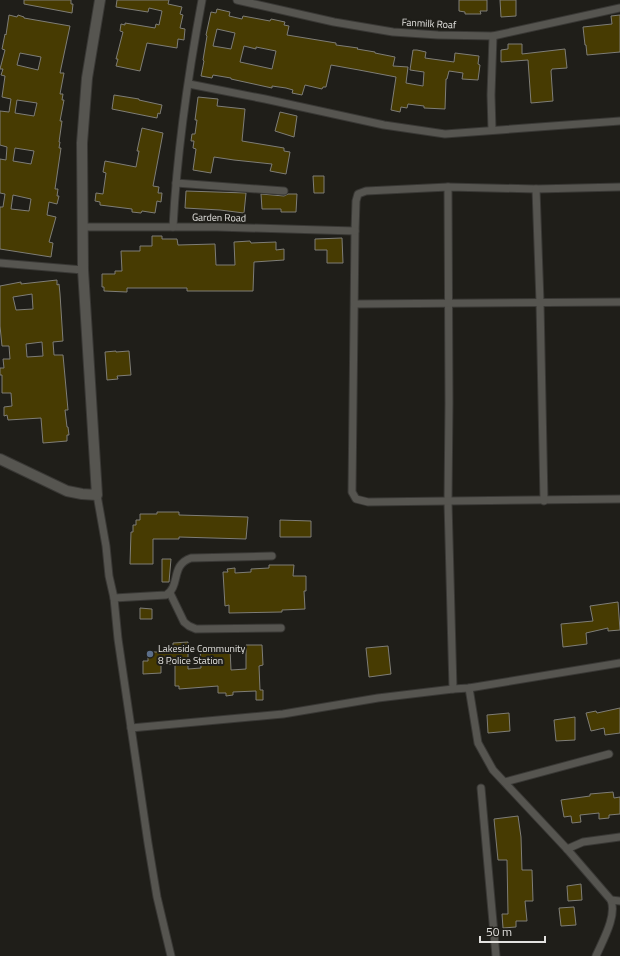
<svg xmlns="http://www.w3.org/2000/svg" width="620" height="956" font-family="'Titillium Web',sans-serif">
<rect width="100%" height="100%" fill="#1f1e19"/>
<g fill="#473b02" stroke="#7e7d77" fill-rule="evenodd">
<path d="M 24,0 L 71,0 L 71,4 L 73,4 L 72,13 L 24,4 Z"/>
<path d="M 117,0 L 169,0 L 168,4 L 182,7 L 180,14 L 183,15 L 180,28 L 185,29 L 184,40 L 178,39 L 177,48 L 147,43 L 140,71 L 116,66 L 118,59 L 116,59 L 123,32 L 120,31 L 121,24 L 125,25 L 125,23 L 155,28 L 156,24 L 159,25 L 162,11 L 149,8 L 148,12 L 116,7 Z"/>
<path d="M 459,0 L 487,0 L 487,11 L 480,11 L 481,14 L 465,14 L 465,12 L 459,11 Z"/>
<path d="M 500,0 L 516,0 L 516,16 L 501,17 Z"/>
<path d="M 217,9 L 230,12 L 229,16 L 242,19 L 243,16 L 270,21 L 271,19 L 285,22 L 284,25 L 289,26 L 287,35 L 336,43 L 336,45 L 358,48 L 357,49 L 375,52 L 375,53 L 395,57 L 393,66 L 408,67 L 406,83 L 423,86 L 424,72 L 410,70 L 413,50 L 417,50 L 426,52 L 425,58 L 454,62 L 455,53 L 479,56 L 478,64 L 480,65 L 478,80 L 462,79 L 463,73 L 449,71 L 447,79 L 446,79 L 445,109 L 424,108 L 424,106 L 408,104 L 407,108 L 401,107 L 400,112 L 391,110 L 396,77 L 359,70 L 331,65 L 326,87 L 323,87 L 322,89 L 305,85 L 302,95 L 292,93 L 293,90 L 286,88 L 272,86 L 272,88 L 231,79 L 231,78 L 213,75 L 212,78 L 201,76 L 204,61 L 203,60 L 207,36 L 206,35 L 211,12 L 216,13 ZM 217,29 L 235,33 L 231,49 L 213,46 ZM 244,46 L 256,49 L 256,47 L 276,51 L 272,69 L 240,62 Z"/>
<path d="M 9,15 L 17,17 L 18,15 L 24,17 L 24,18 L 70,26 L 60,73 L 64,73 L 60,94 L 63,94 L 62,100 L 64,100 L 60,121 L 62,121 L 59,142 L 60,142 L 59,148 L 61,148 L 55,189 L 58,189 L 57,196 L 59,196 L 57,204 L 49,202 L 47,215 L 56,217 L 49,242 L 53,243 L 51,257 L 0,249 L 0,207 L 3,207 L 5,194 L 0,193 L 0,159 L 6,160 L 7,147 L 0,145 L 0,111 L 9,112 L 11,99 L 2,97 L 5,76 L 1,75 L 3,69 L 0,69 L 5,50 L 2,49 L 5,34 L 6,35 ZM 20,53 L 41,57 L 38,70 L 17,65 ZM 17,100 L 37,103 L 34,116 L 15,113 ZM 15,148 L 34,151 L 31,164 L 13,161 ZM 13,195 L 31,199 L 29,211 L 11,209 Z"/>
<path d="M 620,15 L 620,52 L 587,55 L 586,45 L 585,45 L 583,27 L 612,24 L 611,16 Z"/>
<path d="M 508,44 L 522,44 L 522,54 L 565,49 L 567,68 L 552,69 L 551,71 L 553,101 L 531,103 L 528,60 L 501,62 L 501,50 L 508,49 Z"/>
<path d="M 114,95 L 139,99 L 139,100 L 162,105 L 160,114 L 158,113 L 157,118 L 112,109 Z"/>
<path d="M 198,97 L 218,99 L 217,106 L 245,109 L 242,141 L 284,148 L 284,151 L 290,152 L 286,174 L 270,171 L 272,164 L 234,160 L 214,157 L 211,173 L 193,170 L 196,149 L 193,148 L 194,141 L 191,141 L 192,134 L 195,134 L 197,120 L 195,120 Z"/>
<path d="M 280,112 L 297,116 L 294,137 L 275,131 Z"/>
<path d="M 142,128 L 163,133 L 153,186 L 159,187 L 158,193 L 162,193 L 161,202 L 157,201 L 155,213 L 142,211 L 141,213 L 132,212 L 132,209 L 100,205 L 100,202 L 95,201 L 96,193 L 103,194 L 106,173 L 103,172 L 105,161 L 136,167 L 139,151 L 137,151 Z"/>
<path d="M 313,176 L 324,176 L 324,193 L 314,193 Z"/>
<path d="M 186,191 L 246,193 L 244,213 L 220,210 L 185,208 Z"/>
<path d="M 261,194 L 284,196 L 288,194 L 297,194 L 296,212 L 281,212 L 281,209 L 262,209 Z"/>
<path d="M 152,236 L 162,236 L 162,239 L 177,239 L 178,245 L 215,244 L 216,265 L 235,265 L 234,242 L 250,241 L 251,243 L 276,242 L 276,250 L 284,249 L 284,260 L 254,262 L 253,291 L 187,291 L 187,288 L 127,288 L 127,292 L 104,291 L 104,287 L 102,287 L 102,274 L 115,274 L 115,271 L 122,271 L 121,251 L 140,251 L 140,246 L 152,246 Z"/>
<path d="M 342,238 L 343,263 L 327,263 L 327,250 L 315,250 L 315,239 Z"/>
<path d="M 57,280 L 57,285 L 59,284 L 60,294 L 63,341 L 53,342 L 54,355 L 63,355 L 68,410 L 65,410 L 67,427 L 68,427 L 69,435 L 67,435 L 67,441 L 43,443 L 41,418 L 8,420 L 7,415 L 4,416 L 4,407 L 12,406 L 11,393 L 2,393 L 2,375 L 0,375 L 0,368 L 4,368 L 3,359 L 10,359 L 9,346 L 2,346 L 0,326 L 0,286 L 21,282 L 21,284 ZM 32,294 L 33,309 L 16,310 L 13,297 ZM 42,342 L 43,356 L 27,357 L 26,344 Z"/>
<path d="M 116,351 L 116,352 L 129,351 L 131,375 L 117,376 L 118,379 L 107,380 L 105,352 Z"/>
<path d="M 157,512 L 179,512 L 179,515 L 248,517 L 246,539 L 179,537 L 179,539 L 153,539 L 153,564 L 130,564 L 131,532 L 133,532 L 133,525 L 136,525 L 136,520 L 140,520 L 140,514 L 157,514 Z"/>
<path d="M 280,520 L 311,521 L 311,537 L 280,537 Z"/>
<path d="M 162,559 L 171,559 L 169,582 L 162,582 Z"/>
<path d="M 269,565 L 294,565 L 293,576 L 306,576 L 306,591 L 304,591 L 305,609 L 282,610 L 282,612 L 229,613 L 229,605 L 225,606 L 223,572 L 228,572 L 227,569 L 235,568 L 235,573 L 251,572 L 251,569 L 269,568 Z"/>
<path d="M 618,602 L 620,630 L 608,631 L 608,628 L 586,633 L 587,644 L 563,647 L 561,624 L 593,621 L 590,606 Z"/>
<path d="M 140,608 L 152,609 L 152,619 L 140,619 Z"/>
<path d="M 188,642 L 188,669 L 201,668 L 200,647 L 214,646 L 214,649 L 230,648 L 231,670 L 246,669 L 246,645 L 262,645 L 263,665 L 259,666 L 260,690 L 263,690 L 263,700 L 256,700 L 256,691 L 233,692 L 233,695 L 226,696 L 226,693 L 218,693 L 218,686 L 179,689 L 179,686 L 175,686 L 175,664 L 161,664 L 161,673 L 143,674 L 143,661 L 148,661 L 148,652 L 173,652 L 173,643 Z"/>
<path d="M 388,646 L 391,674 L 369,677 L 366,648 Z"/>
<path d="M 620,708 L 620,733 L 605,735 L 604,728 L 591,731 L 586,713 L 596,711 L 597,713 Z"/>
<path d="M 509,713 L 510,731 L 488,733 L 487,715 Z"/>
<path d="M 575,717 L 575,740 L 556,741 L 554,720 Z"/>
<path d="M 613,792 L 614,798 L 620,797 L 620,814 L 609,815 L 609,818 L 599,819 L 599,813 L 580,815 L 581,822 L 572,823 L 571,816 L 564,817 L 561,800 L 590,796 L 590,794 Z"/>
<path d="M 518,816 L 521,837 L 522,870 L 532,870 L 533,901 L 525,901 L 527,921 L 516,921 L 516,927 L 503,928 L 502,914 L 508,914 L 507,860 L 498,860 L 494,819 Z"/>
<path d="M 581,884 L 582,900 L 568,901 L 567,886 Z"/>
<path d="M 574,907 L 576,925 L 561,926 L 559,908 Z"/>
</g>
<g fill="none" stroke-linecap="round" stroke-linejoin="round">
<g stroke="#393835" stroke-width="9">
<g id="street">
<path d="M 237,0 L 334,22 L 393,32 L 438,35 L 493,36 L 620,8"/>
<path d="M 189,84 L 265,99 L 384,125 L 445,134 L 620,121"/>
<path d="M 492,130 L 491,95 L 493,36"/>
<path d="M 176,183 L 284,191"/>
<path d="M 448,187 L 449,403 L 448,502 L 453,689"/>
<path d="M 620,187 L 536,189 L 448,187 L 366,191 L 358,194 L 356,201 L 355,231 L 352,492 L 356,499 L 368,502 L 620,499"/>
<path d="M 536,189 L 540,302 L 544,501"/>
<path d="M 82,227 L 217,227 L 355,231"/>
<path d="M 173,227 C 177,151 188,75 202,0"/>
<path d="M 0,263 L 83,270"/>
<path d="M 355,304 L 620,302"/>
<path d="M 97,495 L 106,546 L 109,576 L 114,598 L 118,639 L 148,843 L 157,897 L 171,956"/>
<path d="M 170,593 L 184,622 L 189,626 L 196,629 L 281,628"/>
<path d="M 114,598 L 166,595 C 181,586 170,565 191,558 L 272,556"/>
<path d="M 469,688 L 478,743 L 493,770 L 567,849 L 611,900 C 617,916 603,940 596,956"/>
<path d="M 131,728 L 283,714 L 378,698 L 453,689 L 469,688 L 620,663"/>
<path d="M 505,782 L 609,754"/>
<path d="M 481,788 L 496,956"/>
<path d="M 567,849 L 583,842 L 620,837"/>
<path d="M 611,900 L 620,901"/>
</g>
</g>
<g stroke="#393835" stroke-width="12">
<path id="secondary" d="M 0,459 L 67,491 L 82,494 L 97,495 L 83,270 L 82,143 L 87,78 L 100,0"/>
</g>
<use href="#street" stroke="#565550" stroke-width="7"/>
<use href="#secondary" stroke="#565550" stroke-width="10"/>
</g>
<circle fill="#5c6f8a" stroke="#1f1e19" stroke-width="1.5" cx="150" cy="654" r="4"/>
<g text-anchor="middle" stroke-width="4" stroke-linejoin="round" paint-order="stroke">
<g font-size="10" fill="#e3e2df" stroke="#1f1e19">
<text transform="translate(429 23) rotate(3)" y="4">Fanmilk Roaf</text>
<text transform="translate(219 217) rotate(1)" y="4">Garden Road</text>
</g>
<g font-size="10" fill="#e3e2df" stroke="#1f1e19" text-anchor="start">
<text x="158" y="652">Lakeside Community<tspan x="158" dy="12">8 Police Station</tspan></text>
</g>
</g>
<path d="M480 936v6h65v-6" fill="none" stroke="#e3e2df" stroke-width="2"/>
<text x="486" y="936" font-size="12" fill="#e3e2df" stroke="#1f1e19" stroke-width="3" paint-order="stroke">50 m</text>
</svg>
